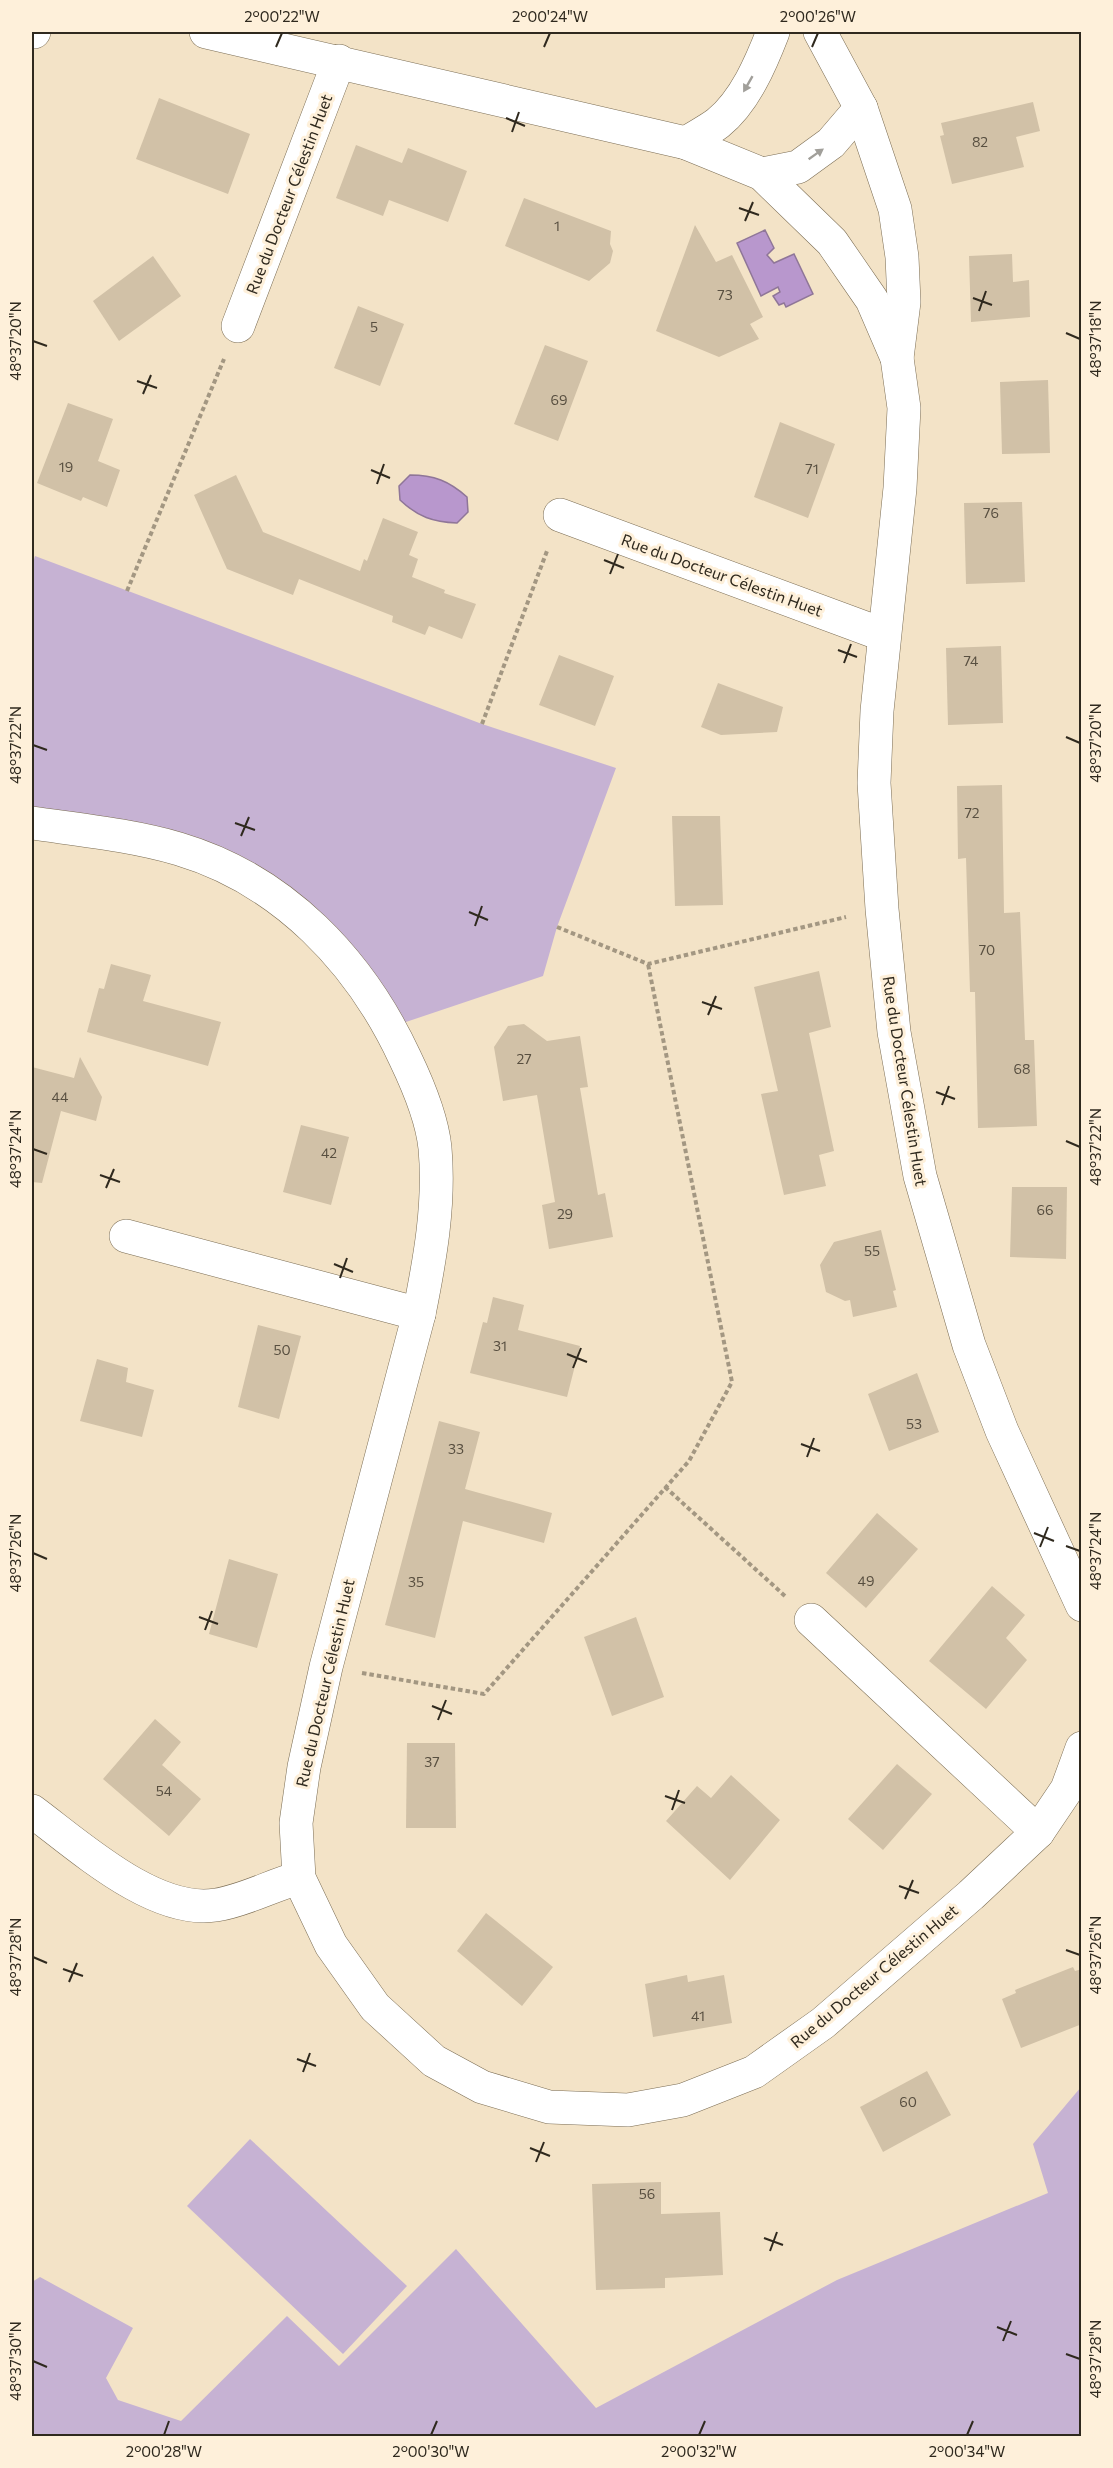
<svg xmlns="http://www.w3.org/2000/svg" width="1113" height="2468" font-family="Commissioner,sans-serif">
<rect width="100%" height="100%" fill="#f3e3c7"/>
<g fill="#c6b2d3">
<path d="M 35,556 L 482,724 L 616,768 L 557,927 L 543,976 L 391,1027 L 242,876 L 32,823 L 32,566 Z"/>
<path d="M 1081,2087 L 1081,2436 L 32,2436 L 32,2282 L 40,2277 L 133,2328 L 106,2378 L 118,2400 L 181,2421 L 287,2316 L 339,2366 L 456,2249 L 596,2408 L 837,2280 L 1048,2193 L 1033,2144 Z"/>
<path d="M 250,2139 L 407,2286 L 343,2354 L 187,2206 Z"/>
</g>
<g fill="#b897cd" stroke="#8f7698" stroke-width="1.5">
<path d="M 765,230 L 774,248 L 767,255 L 774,263 L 794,254 L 813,294 L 786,307 L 784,303 L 779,305 L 773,296 L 780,292 L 778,287 L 761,296 L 737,243 Z"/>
<path d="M 410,475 C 434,475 449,481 467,497 L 468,512 L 457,523 C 433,522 418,517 400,500 L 399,486 Z"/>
</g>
<g fill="#d1c1a7">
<path d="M 159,98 L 250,134 L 228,194 L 136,159 Z"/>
<path d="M 1033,102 L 1040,131 L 1016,137 L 1024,167 L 952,184 L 940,136 L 944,135 L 941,123 Z"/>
<path d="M 356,145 L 402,163 L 408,148 L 467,171 L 448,222 L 389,200 L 383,216 L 336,198 Z"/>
<path d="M 524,198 L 611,231 L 610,244 L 613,251 L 610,263 L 589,281 L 505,246 Z"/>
<path d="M 695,225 L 716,262 L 732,255 L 763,317 L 750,324 L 759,339 L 719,357 L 656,331 Z"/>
<path d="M 1012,254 L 1013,282 L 1029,280 L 1030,317 L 971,322 L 969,256 Z"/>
<path d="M 153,256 L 181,296 L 119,341 L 93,301 Z"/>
<path d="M 358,306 L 404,324 L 380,386 L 334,368 Z"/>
<path d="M 545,345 L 588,361 L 558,441 L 514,424 Z"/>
<path d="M 1048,380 L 1050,453 L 1002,454 L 1000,382 Z"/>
<path d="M 68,403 L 113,419 L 98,461 L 120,470 L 107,507 L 83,497 L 81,501 L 37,483 Z"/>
<path d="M 780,422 L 835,444 L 808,518 L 754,497 Z"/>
<path d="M 236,475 L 263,532 L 360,571 L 364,559 L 367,561 L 383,518 L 418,532 L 409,555 L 418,559 L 412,577 L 445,590 L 444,593 L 476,604 L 462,639 L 429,626 L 425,635 L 392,622 L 393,616 L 299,579 L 293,595 L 227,569 L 194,495 Z"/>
<path d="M 1022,502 L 1025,582 L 966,584 L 964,503 Z"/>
<path d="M 1001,646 L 1003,723 L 948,725 L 946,648 Z"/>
<path d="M 559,655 L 614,676 L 595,726 L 539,705 Z"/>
<path d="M 718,683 L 783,707 L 777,732 L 721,735 L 701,727 Z"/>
<path d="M 1002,785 L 1004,913 L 1020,912 L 1025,1040 L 1034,1040 L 1037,1126 L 978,1128 L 975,992 L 970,992 L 966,858 L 958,859 L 957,786 Z"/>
<path d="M 672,816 L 720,816 L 723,905 L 675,906 Z"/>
<path d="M 111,964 L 151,975 L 143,1001 L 221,1022 L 208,1066 L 87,1032 L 99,988 L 104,989 Z"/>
<path d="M 819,971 L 831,1027 L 809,1033 L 834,1151 L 819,1155 L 826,1186 L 784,1195 L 761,1094 L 778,1091 L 754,987 Z"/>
<path d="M 524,1024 L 547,1041 L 580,1036 L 588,1087 L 580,1088 L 598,1195 L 605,1193 L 613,1237 L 549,1249 L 542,1205 L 555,1202 L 537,1095 L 503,1101 L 494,1047 L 508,1026 Z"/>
<path d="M 80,1057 L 102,1097 L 96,1121 L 61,1111 L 42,1183 L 32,1182 L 32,1067 L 74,1078 Z"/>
<path d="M 301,1125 L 349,1137 L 331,1205 L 283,1192 Z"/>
<path d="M 1012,1187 L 1067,1187 L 1066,1259 L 1010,1257 Z"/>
<path d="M 881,1230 L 896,1290 L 893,1291 L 897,1307 L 853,1317 L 850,1300 L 845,1301 L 826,1292 L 820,1265 L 834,1242 Z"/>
<path d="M 493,1297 L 524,1305 L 518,1330 L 580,1346 L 567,1397 L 470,1373 L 483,1322 L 487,1323 Z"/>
<path d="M 258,1325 L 301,1336 L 279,1419 L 238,1407 Z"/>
<path d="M 97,1359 L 128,1368 L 126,1382 L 154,1390 L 142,1437 L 80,1421 Z"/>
<path d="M 917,1373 L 939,1432 L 889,1451 L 868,1394 Z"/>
<path d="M 439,1421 L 480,1432 L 465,1489 L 552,1513 L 544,1543 L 463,1521 L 435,1638 L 385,1625 Z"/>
<path d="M 877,1513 L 918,1549 L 866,1608 L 826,1573 Z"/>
<path d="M 229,1559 L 278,1574 L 257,1648 L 209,1634 Z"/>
<path d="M 992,1586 L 1025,1615 L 1006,1638 L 1027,1660 L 986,1709 L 929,1661 Z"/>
<path d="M 636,1617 L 664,1697 L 612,1716 L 584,1637 Z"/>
<path d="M 155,1719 L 181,1742 L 162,1765 L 201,1799 L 169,1836 L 103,1779 Z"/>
<path d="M 407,1743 L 455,1743 L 456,1828 L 406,1828 Z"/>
<path d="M 897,1764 L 932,1794 L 883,1850 L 848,1819 Z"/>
<path d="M 731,1775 L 780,1820 L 730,1880 L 666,1821 L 697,1786 L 711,1798 Z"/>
<path d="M 486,1913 L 553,1967 L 522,2006 L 457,1951 Z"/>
<path d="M 1073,1967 L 1075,1971 L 1082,1969 L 1082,2024 L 1021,2048 L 1002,1999 L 1016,1993 L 1015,1990 Z"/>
<path d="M 687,1975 L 688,1982 L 724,1975 L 732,2023 L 653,2037 L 645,1984 Z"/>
<path d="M 927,2071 L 951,2115 L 883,2152 L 860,2107 Z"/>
<path d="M 661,2182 L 661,2214 L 720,2212 L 723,2275 L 665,2278 L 665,2288 L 596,2290 L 592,2184 Z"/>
</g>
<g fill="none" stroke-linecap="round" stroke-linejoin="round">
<g stroke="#7b6d54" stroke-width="34">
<g id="street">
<path d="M 32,32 L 34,32"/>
<path d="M 206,32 L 686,143 L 762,174 L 832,242 L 872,300 L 897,358 L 904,408 L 900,488 L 877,711 L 874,783 L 882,909 L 894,1032 L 920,1176 L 969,1345 L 1002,1431 L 1082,1605"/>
<path d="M 820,32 L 861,108 L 895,209 L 902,257 L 904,302 L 897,358"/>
<path d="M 686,143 C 697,136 709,130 718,123 C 745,101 761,63 773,32"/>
<path d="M 762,174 L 798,167 L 831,143 L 861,108"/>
<path d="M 238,326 L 339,61"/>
<path d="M 560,515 L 884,635"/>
<path d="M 32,823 C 80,830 131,835 179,849 C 283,880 360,961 405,1058 C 418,1085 432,1118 435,1148 C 440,1204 430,1259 419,1314 L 326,1667 L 304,1767 L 296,1823 L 299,1878 L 331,1945 L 375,2007 L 434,2061 L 482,2087 L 549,2107 L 628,2110 L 683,2100 L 754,2072 L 823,2023 L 971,1895 L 1038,1832 L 1067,1789 L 1082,1748"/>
<path d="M 126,1236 L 419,1314"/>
<path d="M 811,1620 L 1038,1832"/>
<path d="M 32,1811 C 78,1845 154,1915 216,1905 C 244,1901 272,1885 299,1878"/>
</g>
</g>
<g stroke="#a39782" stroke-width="4" stroke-dasharray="4.5 3" stroke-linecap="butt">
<path d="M 127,591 L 224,359"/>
<path d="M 482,724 L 547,551"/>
<path d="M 557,927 L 648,964 L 846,917"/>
<path d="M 665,1487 L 785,1596"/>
<path d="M 362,1673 L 484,1694 L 689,1461 L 732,1382 L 648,964"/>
</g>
<use href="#street" stroke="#fff" stroke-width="33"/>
</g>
<defs><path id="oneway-solid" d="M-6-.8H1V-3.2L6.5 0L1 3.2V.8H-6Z" transform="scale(1.5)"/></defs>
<g fill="#a19f9a">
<use href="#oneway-solid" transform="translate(748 84) rotate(120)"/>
<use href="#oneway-solid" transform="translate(816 154) rotate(-35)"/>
</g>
<path fill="none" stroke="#2f291e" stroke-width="2" d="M 276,47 L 282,33M 544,47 L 550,33M 812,47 L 818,33M 506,118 L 525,126M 512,132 L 519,112M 739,208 L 759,215M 745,221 L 753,202M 973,298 L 992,305M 979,311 L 986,291M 1066,333 L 1080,339M 33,341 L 47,346M 137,381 L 157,388M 143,394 L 151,375M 371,470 L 390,478M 377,484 L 384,464M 604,560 L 624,568M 610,574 L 618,554M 838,650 L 857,657M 844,663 L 851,644M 1066,737 L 1080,743M 33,745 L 47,750M 235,823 L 255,830M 241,836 L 249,817M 469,912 L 488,920M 475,926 L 482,906M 702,1002 L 722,1009M 708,1015 L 716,996M 936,1092 L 955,1099M 942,1105 L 949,1086M 1066,1141 L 1080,1147M 33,1149 L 47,1154M 100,1175 L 120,1182M 106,1188 L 114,1169M 334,1264 L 353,1272M 340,1278 L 347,1258M 567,1354 L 587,1362M 573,1368 L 581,1348M 801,1444 L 820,1451M 807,1457 L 814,1438M 1034,1533 L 1054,1541M 1066,1546 L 1080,1551M 1040,1547 L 1048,1527M 33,1553 L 47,1559M 199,1617 L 218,1624M 205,1630 L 212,1611M 432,1706 L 452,1714M 438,1720 L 446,1700M 665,1796 L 685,1803M 672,1810 L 679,1790M 899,1886 L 919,1893M 905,1899 L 913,1880M 1066,1950 L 1080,1955M 33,1957 L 47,1963M 63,1969 L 83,1976M 69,1982 L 77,1963M 297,2059 L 316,2066M 303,2072 L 310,2053M 530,2148 L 550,2156M 536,2162 L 544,2142M 764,2238 L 783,2245M 770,2251 L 777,2232M 997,2327 L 1017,2335M 1003,2341 L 1011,2321M 1066,2354 L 1080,2359M 33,2361 L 47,2367M 164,2435 L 169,2421M 431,2435 L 437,2421M 699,2435 L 705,2421M 967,2435 L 973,2421"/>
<g text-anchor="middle" stroke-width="6" stroke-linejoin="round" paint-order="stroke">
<g font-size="14" fill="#584f40">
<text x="980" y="147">82</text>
<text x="557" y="231">1</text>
<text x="725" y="300">73</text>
<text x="374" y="332">5</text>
<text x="559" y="405">69</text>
<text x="66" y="472">19</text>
<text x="812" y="474">71</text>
<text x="991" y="518">76</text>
<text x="971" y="666">74</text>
<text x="972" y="818">72</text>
<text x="987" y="955">70</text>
<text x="524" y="1064">27</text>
<text x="1022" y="1074">68</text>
<text x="60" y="1102">44</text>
<text x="329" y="1158">42</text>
<text x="1045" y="1215">66</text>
<text x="565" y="1219">29</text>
<text x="872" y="1256">55</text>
<text x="500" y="1351">31</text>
<text x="282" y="1355">50</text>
<text x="914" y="1429">53</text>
<text x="456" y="1454">33</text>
<text x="866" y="1586">49</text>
<text x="416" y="1587">35</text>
<text x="432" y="1767">37</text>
<text x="164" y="1796">54</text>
<text x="698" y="2021">41</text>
<text x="908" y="2107">60</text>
<text x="647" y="2199">56</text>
</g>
<g font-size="16" fill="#2f291e" stroke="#fef0da">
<text transform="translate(289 194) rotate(-69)" y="6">Rue du Docteur Célestin Huet</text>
<text transform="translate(722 575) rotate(20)" y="6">Rue du Docteur Célestin Huet</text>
<text transform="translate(905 1081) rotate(81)" y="6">Rue du Docteur Célestin Huet</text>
<text transform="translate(325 1683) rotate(-77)" y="6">Rue du Docteur Célestin Huet</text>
<text transform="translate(874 1976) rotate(-40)" y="6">Rue du Docteur Célestin Huet</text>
</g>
</g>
<rect width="1113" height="2468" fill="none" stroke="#fef0da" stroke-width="66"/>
<rect x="33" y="33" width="1047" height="2402" fill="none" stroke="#2f291e" stroke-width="2"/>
<g font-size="15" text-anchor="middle" fill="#2f291e">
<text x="282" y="22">2°00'22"W</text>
<text x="550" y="22">2°00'24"W</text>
<text x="818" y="22">2°00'26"W</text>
<text transform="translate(1096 339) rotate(-90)" y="5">48°37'18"N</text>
<text transform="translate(16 341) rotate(-90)" y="5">48°37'20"N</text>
<text transform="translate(1096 743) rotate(-90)" y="5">48°37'20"N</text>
<text transform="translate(16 745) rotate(-90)" y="5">48°37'22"N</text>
<text transform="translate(1096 1147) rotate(-90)" y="5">48°37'22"N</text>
<text transform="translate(16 1149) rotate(-90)" y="5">48°37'24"N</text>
<text transform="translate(1096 1551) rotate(-90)" y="5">48°37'24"N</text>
<text transform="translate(16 1553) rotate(-90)" y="5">48°37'26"N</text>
<text transform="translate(1096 1955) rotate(-90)" y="5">48°37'26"N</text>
<text transform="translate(16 1957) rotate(-90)" y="5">48°37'28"N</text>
<text transform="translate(1096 2359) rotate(-90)" y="5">48°37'28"N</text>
<text transform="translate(16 2361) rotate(-90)" y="5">48°37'30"N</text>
<text x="164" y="2457">2°00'28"W</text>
<text x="431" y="2457">2°00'30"W</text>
<text x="699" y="2457">2°00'32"W</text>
<text x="967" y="2457">2°00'34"W</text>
</g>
</svg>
